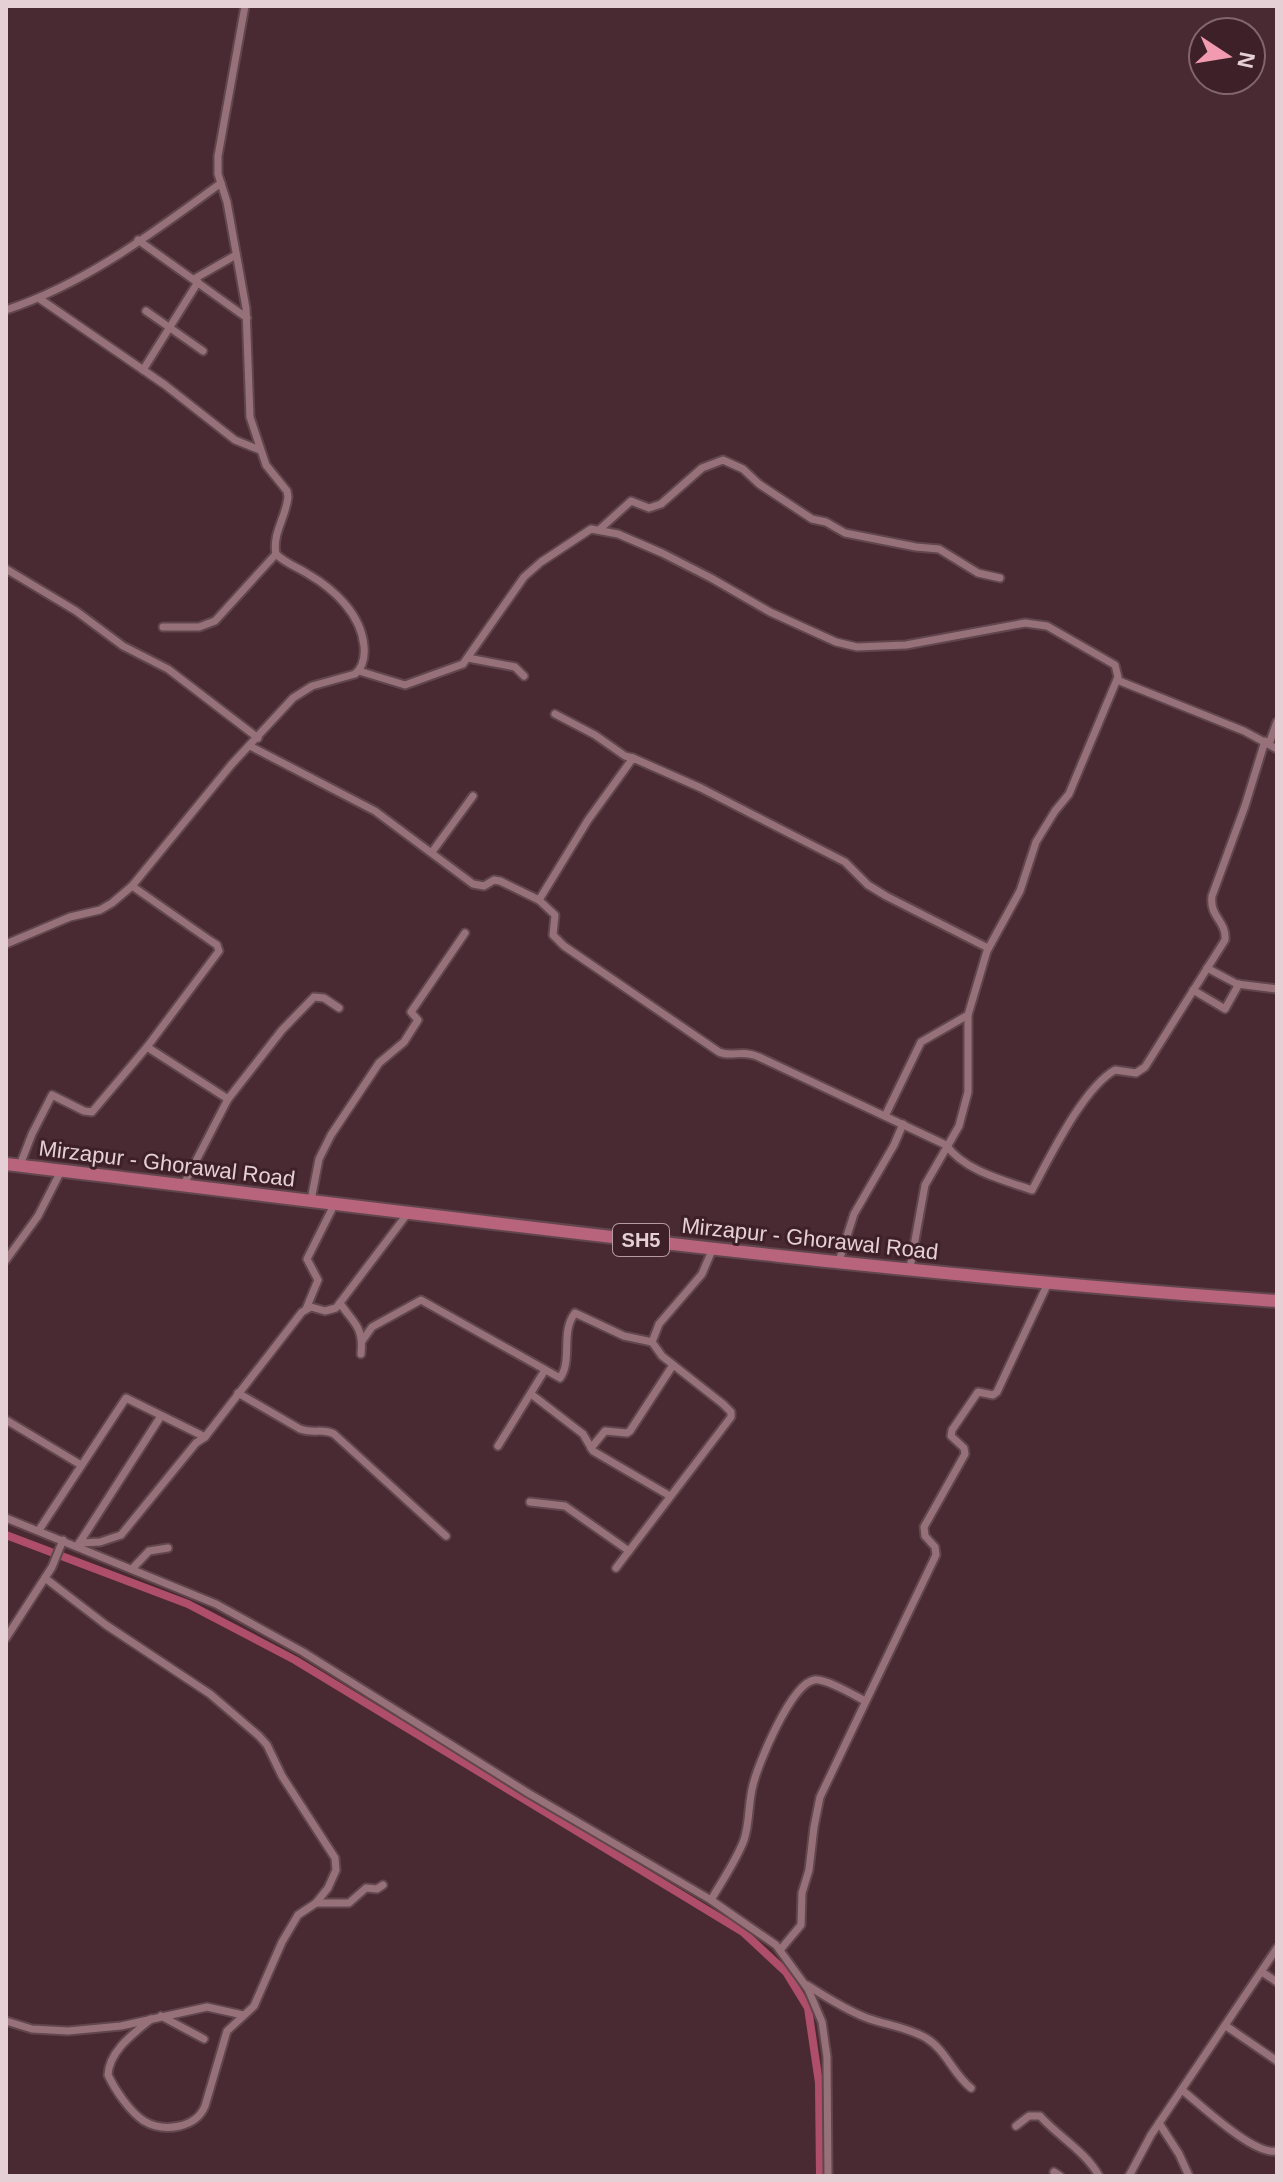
<svg xmlns="http://www.w3.org/2000/svg" width="1283" height="2182" font-family="Helvetica,sans-serif">
<rect width="100%" height="100%" fill="#492a32"/>
<g fill="none" stroke-linecap="round" stroke-linejoin="round">
<path stroke="#af4e6b" stroke-width="8" d="M 6,1535 L 188,1604 L 295,1660 L 743,1932 L 786,1972 L 808,2008 L 819,2083 L 820,2176"/>
<g stroke="#61464e" stroke-width="11">
<g id="minor">
<path d="M 138,240 L 247,318"/>
<path d="M 194,279 L 236,255"/>
<path d="M 40,299 L 165,385 L 235,440 L 260,450"/>
<path d="M 6,310 C 85,284 154,232 221,183"/>
<path d="M 146,311 L 203,351"/>
<path d="M 143,370 L 198,282"/>
<path d="M 600,529 L 631,501 L 649,508 L 661,504 L 702,468 L 723,460 L 743,469 L 759,484 L 812,519 L 826,522 L 845,533 L 916,547 L 939,549 L 978,573 L 1000,578"/>
<path d="M 6,569 L 76,611 L 123,646 L 168,669 L 258,738"/>
<path d="M 163,627 L 199,627 L 215,621 L 276,554"/>
<path d="M 468,658 L 515,667 L 524,676"/>
<path d="M 359,671 L 405,685 L 463,664 L 524,577 L 541,562 L 591,529 L 618,534 L 662,553 L 711,578 L 770,612 L 836,642 L 857,647 L 906,645 L 1025,623 L 1047,626 L 1115,665 L 1118,677 L 1069,794 L 1055,811 L 1036,842 L 1020,891 L 987,951 L 968,1015 L 921,1042 L 885,1116"/>
<path d="M 1117,680 L 1244,731 L 1277,749"/>
<path d="M 555,714 L 595,735 L 625,756 L 633,758"/>
<path d="M 1269,744 L 1277,722"/>
<path d="M 250,746 L 375,811 L 473,884 L 484,886 L 494,880 L 500,881 L 539,900 L 555,915 L 553,935 L 564,946 L 719,1052 C 731,1058 740,1049 759,1057 L 946,1145 C 965,1171 1003,1180 1032,1190 C 1050,1157 1083,1088 1115,1070 L 1136,1073 L 1145,1067 L 1225,940 C 1227,921 1209,917 1212,896 L 1245,806 L 1265,741"/>
<path d="M 432,852 L 473,796"/>
<path d="M 132,886 L 208,939 L 217,945 L 219,951 L 147,1047"/>
<path d="M 539,900 L 588,820 L 633,758 L 701,788 L 845,862 L 868,885 L 886,896 L 988,948"/>
<path d="M 6,944 L 70,917 L 100,910 L 112,903 L 132,886 L 231,765 L 293,698 L 312,686 L 355,674 C 363,667 365,656 364,646 C 361,614 334,589 308,574 C 298,567 286,564 276,554 C 272,534 286,517 288,497 L 287,491 L 266,465 L 250,417 L 246,308 L 227,202 L 218,174 L 218,156 L 245,6"/>
<path d="M 1207,968 L 1237,984 L 1277,989"/>
<path d="M 1193,990 L 1225,1009 L 1239,984"/>
<path d="M 20,1165 L 32,1134 L 52,1095 L 84,1111 L 92,1112 L 147,1047 L 228,1099"/>
<path d="M 183,1186 L 228,1099 L 282,1030 L 314,997 L 324,998 L 339,1008"/>
<path d="M 311,1200 L 319,1159 L 331,1135 L 379,1063 L 404,1042 L 418,1020 L 411,1012 L 465,933"/>
<path d="M 6,1260 L 38,1216 L 61,1171"/>
<path d="M 839,1261 L 854,1214 L 894,1145 L 903,1124"/>
<path d="M 910,1268 L 925,1185 L 959,1126 L 968,1092 L 968,1015"/>
<path d="M 340,1303 C 353,1323 364,1326 361,1354"/>
<path d="M 306,1309 L 318,1280 L 307,1259 L 335,1203"/>
<path d="M 362,1341 L 372,1327 L 421,1300 L 560,1378 C 573,1360 560,1332 575,1313 L 624,1336 L 652,1342"/>
<path d="M 238,1393 L 300,1429 C 313,1434 322,1428 334,1434 L 446,1536"/>
<path d="M 531,1394 L 583,1434 L 593,1451 L 670,1496"/>
<path d="M 6,1420 L 81,1465"/>
<path d="M 498,1446 L 545,1370"/>
<path d="M 591,1448 L 605,1431 L 627,1433 L 630,1431 L 673,1365"/>
<path d="M 530,1502 L 565,1506 L 629,1551"/>
<path d="M 6,1518 L 216,1604 L 303,1652 L 528,1793 L 711,1900 L 776,1945 L 808,1989 L 822,2022 L 827,2057 L 828,2176"/>
<path d="M 39,1530 L 126,1398 L 205,1437"/>
<path d="M 79,1543 L 100,1542 L 121,1535 L 196,1443 L 205,1437 L 302,1312 L 311,1307 L 325,1311 L 336,1308 L 408,1213"/>
<path d="M 78,1545 L 161,1416"/>
<path d="M 616,1568 L 731,1417 L 731,1412 L 723,1404 L 662,1356 L 652,1342 L 659,1324 L 702,1274 L 713,1248"/>
<path d="M 132,1569 L 149,1551 L 168,1548"/>
<path d="M 45,1578 L 106,1625 L 210,1694 L 259,1736 L 267,1745 L 282,1776 L 335,1858 L 336,1870 L 328,1888 L 316,1903 L 298,1915 L 282,1942 L 254,2006 L 227,2031 L 205,2106 C 196,2128 164,2133 144,2121 C 130,2112 115,2090 108,2075 C 109,2051 133,2034 151,2019"/>
<path d="M 6,1638 L 52,1567 L 63,1540"/>
<path d="M 711,1900 C 722,1881 736,1861 744,1840 C 750,1822 748,1803 753,1785 C 758,1764 791,1684 814,1680 C 825,1678 854,1695 865,1701"/>
<path d="M 316,1903 L 349,1903 L 366,1888 L 377,1889 L 383,1885"/>
<path d="M 780,1950 L 801,1925 L 802,1893 L 809,1870 L 814,1827 L 820,1797 L 936,1555 L 935,1547 L 925,1536 L 924,1527 L 965,1454 L 964,1448 L 951,1436 L 952,1430 L 978,1392 L 993,1395 L 997,1392 L 1048,1283"/>
<path d="M 1262,1972 L 1277,1982"/>
<path d="M 807,1985 C 821,1994 851,2012 867,2018 C 886,2025 907,2027 926,2038 C 946,2050 953,2074 971,2088"/>
<path d="M 161,2016 L 204,2039"/>
<path d="M 6,2021 L 32,2029 L 68,2031 L 121,2026 L 207,2007 L 243,2015"/>
<path d="M 1226,2026 L 1277,2061"/>
<path d="M 1182,2090 C 1201,2105 1254,2156 1277,2151"/>
<path d="M 1159,2123 L 1179,2154 L 1189,2176"/>
<path d="M 1016,2126 L 1029,2116 L 1040,2116 C 1059,2137 1086,2152 1099,2176"/>
<path d="M 1054,2172 L 1060,2176"/>
<path d="M 1129,2176 L 1151,2135 L 1277,1948"/>
</g>
</g>
<g stroke="#61464e" stroke-width="16">
<path id="primary" d="M 6,1164 C 429,1214 852,1272 1277,1301"/>
</g>
<use href="#minor" stroke="#97717a" stroke-width="7"/>
<use href="#primary" stroke="#b8647c" stroke-width="12"/>
</g>
<g text-anchor="middle" stroke-width="6" stroke-linejoin="round" paint-order="stroke">
<rect fill="#3e2028" stroke="#b39ba1" stroke-width="2" x="613" y="1224" width="56" height="32" rx="6"/>
<g font-size="20" font-weight="bold" fill="#e5d0d5">
<text x="641" y="1247">SH5</text>
</g>
<g font-size="22" fill="#e5d0d5" stroke="#3e2028">
<text transform="translate(167 1163) rotate(7)" y="8">Mirzapur - Ghorawal Road</text>
<text transform="translate(810 1238) rotate(6)" y="8">Mirzapur - Ghorawal Road</text>
</g>
</g>
<rect width="1283" height="2182" fill="none" stroke="#e5d0d5" stroke-width="16"/>
<g transform="translate(1227 56) rotate(102)"><circle r="38" fill="#3e2028" stroke="#81666d" stroke-width="2"/>
<path d="M0-6L14 30L0 20L-14 30Z" fill="#f29ab0"/>
<text y="-12" font-size="22" font-weight="bold" text-anchor="middle" fill="#e5d0d5">N</text>
</g>
</svg>
